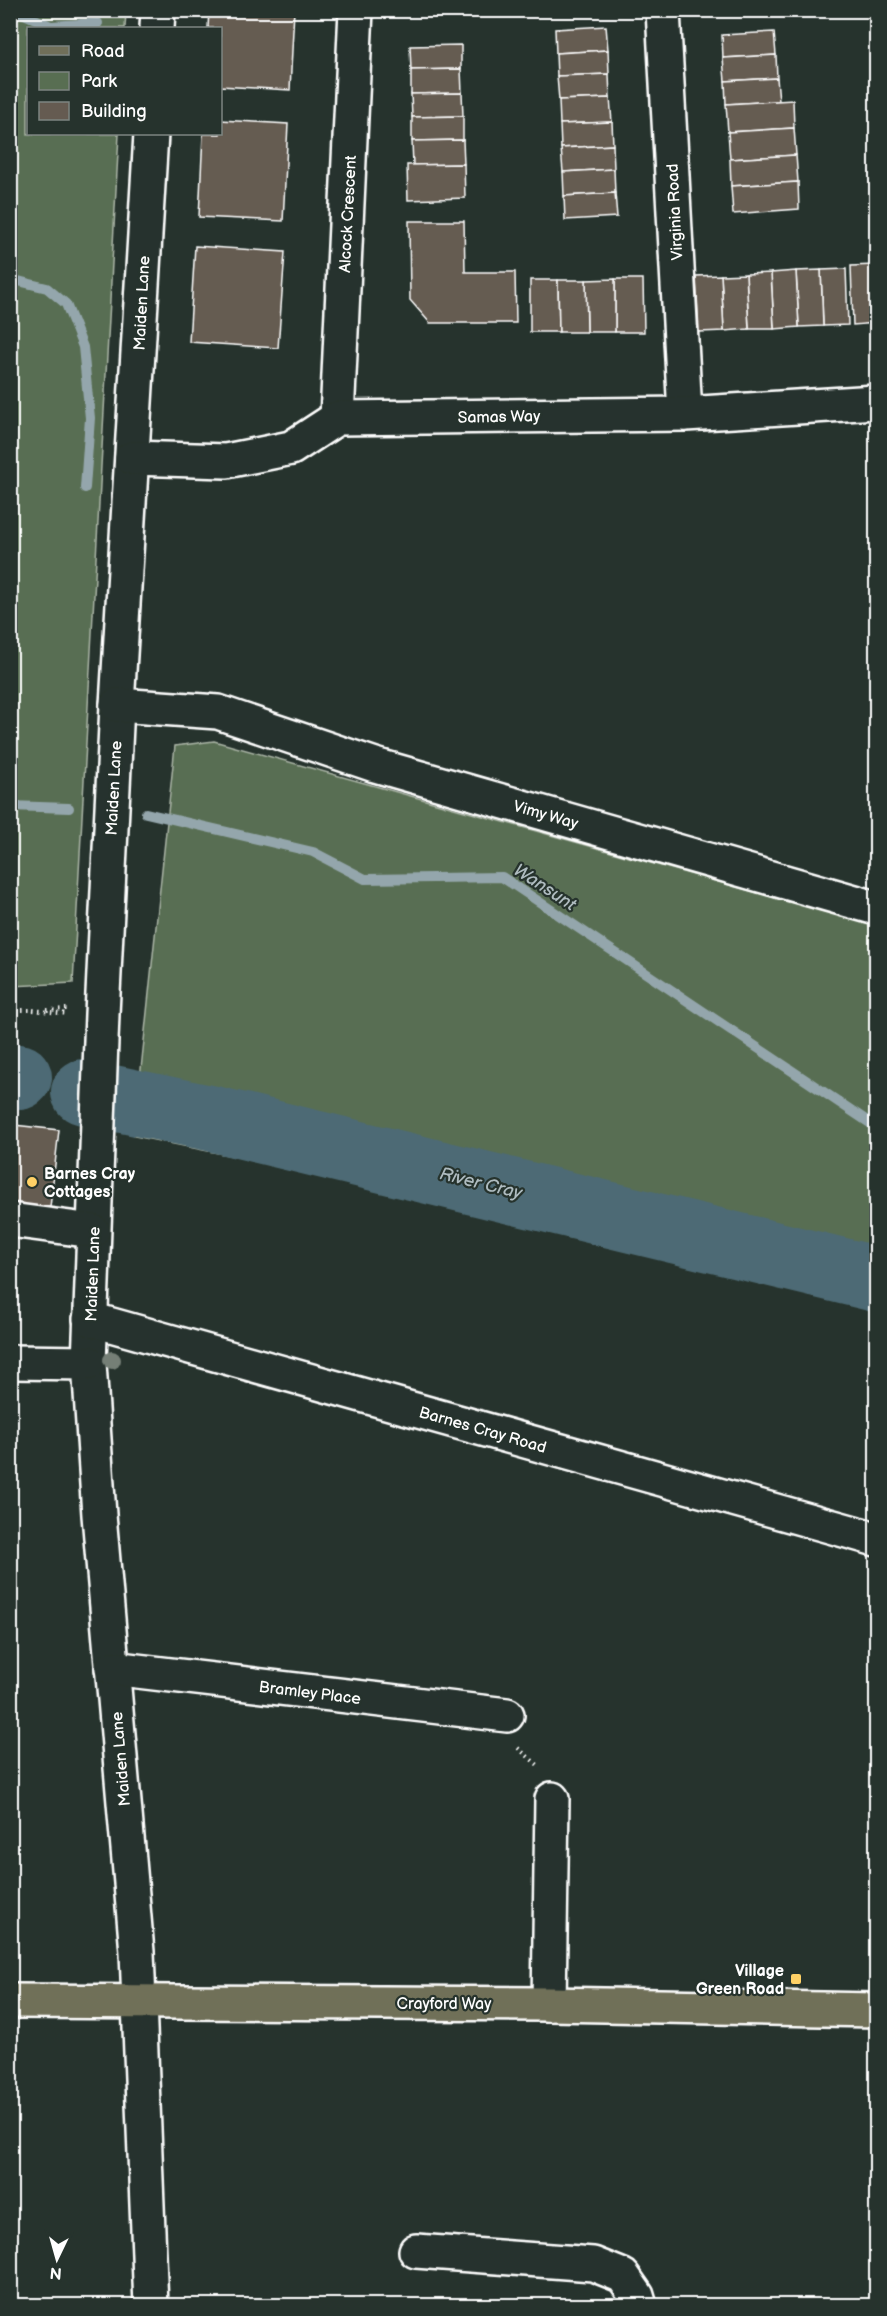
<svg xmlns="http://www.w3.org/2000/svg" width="887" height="2316" font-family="'Balsamiq Sans',sans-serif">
<rect width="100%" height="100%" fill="#26332d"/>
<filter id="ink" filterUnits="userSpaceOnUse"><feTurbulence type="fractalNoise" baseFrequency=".0167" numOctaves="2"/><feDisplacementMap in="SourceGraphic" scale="12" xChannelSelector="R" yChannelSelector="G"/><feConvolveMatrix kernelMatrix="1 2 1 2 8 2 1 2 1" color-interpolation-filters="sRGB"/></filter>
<g filter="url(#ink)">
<g fill="#586e52" stroke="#acb6a8" stroke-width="1.5">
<path d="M 10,11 L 126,11 L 125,28 L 28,28 L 28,134 L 119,134 L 73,983 L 11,986 Z"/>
<path d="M 214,741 L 876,926 L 876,1287 L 134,1136 L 175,746 Z"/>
</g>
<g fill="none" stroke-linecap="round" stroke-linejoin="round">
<g stroke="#94a6ac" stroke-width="10">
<path d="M 15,10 L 51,26 L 98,23"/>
<path d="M 10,279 L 47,288 L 66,304 L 83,347 L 90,418 L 85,488"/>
<path d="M 10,806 L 69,808"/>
<path d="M 146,813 L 313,852 L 365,879 L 502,877 L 876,1127"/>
</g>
<g stroke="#4d6b74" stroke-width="66">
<path d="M 10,1076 L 19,1077"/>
<path d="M 84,1092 L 210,1118 L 876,1279"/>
</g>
</g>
<g fill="#655b51" stroke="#fff" stroke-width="1.5">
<path d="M 209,10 L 294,10 L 290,90 L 220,86 L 220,28 L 208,28 Z"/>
<path d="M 606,26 L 608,50 L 556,53 L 555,29 Z"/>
<path d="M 774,32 L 776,55 L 723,58 L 722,35 Z"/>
<path d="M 876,39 L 876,63 L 873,63 L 870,40 Z"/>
<path d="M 461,45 L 461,69 L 411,70 L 410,46 Z"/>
<path d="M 608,50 L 609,74 L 557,76 L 556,53 Z"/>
<path d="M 776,55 L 777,78 L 725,81 L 723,58 Z"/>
<path d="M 873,63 L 876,63 L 876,87 L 875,87 Z"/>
<path d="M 461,69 L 462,93 L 411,94 L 411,70 Z"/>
<path d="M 609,74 L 610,98 L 559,100 L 557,76 Z"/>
<path d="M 777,78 L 779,101 L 726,104 L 725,81 Z"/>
<path d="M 462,93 L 463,116 L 412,117 L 411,94 Z"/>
<path d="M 610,98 L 612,122 L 560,124 L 559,100 Z"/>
<path d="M 793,100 L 794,128 L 728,132 L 726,104 Z"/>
<path d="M 463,116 L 463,140 L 412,141 L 412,117 Z"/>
<path d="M 220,120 L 288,124 L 283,221 L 199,217 L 203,134 L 220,134 Z"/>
<path d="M 612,122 L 613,145 L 561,148 L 560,124 Z"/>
<path d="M 794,128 L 796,155 L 730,159 L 728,132 Z"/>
<path d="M 463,140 L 464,164 L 413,165 L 412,141 Z"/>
<path d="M 613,145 L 614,169 L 563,172 L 561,148 Z"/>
<path d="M 796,155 L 798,182 L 731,186 L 730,159 Z"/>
<path d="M 464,164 L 465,198 L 408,200 L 407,165 Z"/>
<path d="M 614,169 L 615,193 L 564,196 L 563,172 Z"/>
<path d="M 798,182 L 799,209 L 733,214 L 731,186 Z"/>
<path d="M 615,193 L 617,217 L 565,220 L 564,196 Z"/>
<path d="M 409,221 L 464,221 L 465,272 L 515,272 L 516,323 L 430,323 L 410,300 Z"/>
<path d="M 195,246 L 285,252 L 278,348 L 189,342 Z"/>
<path d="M 875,265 L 876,323 L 853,325 L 851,266 Z"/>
<path d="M 846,269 L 848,325 L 823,326 L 821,270 Z"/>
<path d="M 821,270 L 823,326 L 799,327 L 796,271 Z"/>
<path d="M 796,271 L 799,327 L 774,329 L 771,273 Z"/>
<path d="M 771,273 L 774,329 L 749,329 L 746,274 Z"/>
<path d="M 746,274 L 749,329 L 724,331 L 721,275 Z"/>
<path d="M 721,275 L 724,331 L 699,332 L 696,276 Z"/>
<path d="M 615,279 L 643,279 L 644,332 L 615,332 Z"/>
<path d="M 615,279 L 615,332 L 587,332 L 586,280 Z"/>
<path d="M 530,280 L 558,280 L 559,332 L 530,332 Z"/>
<path d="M 558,280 L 586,280 L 587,332 L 559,332 Z"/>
<path d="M 14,1125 L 59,1130 L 49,1216 L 10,1212 L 10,1151 Z"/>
<rect x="410" y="2300" width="54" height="6"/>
</g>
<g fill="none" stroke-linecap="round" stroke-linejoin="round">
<g stroke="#fff" stroke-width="38">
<g id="minor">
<path d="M 663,10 L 685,414"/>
<path d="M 157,28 L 158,10"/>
<path d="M 151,134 L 117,705 L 102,1014 L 89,1363 L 99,1515 L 137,1952 L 151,2306"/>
<path d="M 337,418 L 356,10"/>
<path d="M 132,458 L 226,461 L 291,448 L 337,418 L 685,414 L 876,402"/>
<path d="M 117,705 L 218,712 L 375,765 L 876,908"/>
<path d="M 10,1220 L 93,1231"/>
<path d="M 90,1319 L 876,1539"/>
<path d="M 10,1362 L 89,1363"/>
<path d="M 112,1668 L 507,1715"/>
<path d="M 549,2004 L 552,1799"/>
<path d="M 416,2251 L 593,2264 L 623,2276 L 637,2296 L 640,2306"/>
</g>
</g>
<g stroke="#fff" stroke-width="38">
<path id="major" d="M 10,2001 L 549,2004 L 876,2010"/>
</g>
<g stroke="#fff" stroke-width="4" stroke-dasharray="1.5 4.5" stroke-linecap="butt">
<path d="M 10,1010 L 34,1010"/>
<path d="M 33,1010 L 68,1014"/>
<path d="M 47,1010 L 67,1009"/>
<path d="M 518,1748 L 539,1766"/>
</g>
<use href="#minor" stroke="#26332d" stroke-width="33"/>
<use href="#major" stroke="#706f59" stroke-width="33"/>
</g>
<circle fill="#747f76" cx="112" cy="1360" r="9"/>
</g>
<g fill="#ffd166" stroke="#26332d" stroke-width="2">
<circle cx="32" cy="1182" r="6"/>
<rect x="790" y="1973" width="12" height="12" rx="3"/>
</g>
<g text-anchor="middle" stroke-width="4.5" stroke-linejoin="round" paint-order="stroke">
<g font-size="16" fill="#fff" stroke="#26332d">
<text transform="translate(674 212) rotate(-93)" y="6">Virginia Road</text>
<text transform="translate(347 214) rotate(-87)" y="6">Alcock Crescent</text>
<text transform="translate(141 303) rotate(-87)" y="6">Maiden Lane</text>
<text transform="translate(499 416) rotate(-1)" y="6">Samas Way</text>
<text transform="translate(113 788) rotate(-87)" y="6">Maiden Lane</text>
<text transform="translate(546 814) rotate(16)" y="6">Vimy Way</text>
<text transform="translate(92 1274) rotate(-88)" y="6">Maiden Lane</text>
<text transform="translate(483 1429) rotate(16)" y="6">Barnes Cray Road</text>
<text transform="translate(310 1692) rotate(7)" y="6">Bramley Place</text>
<text transform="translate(120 1759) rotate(-95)" y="6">Maiden Lane</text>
<text x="444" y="2009">Crayford Way</text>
</g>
<g font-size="16" font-weight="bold" fill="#fff" stroke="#26332d" text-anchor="start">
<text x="44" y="1179">Barnes Cray<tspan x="44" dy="18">Cottages</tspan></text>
<text x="784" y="1976" text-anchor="end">Village<tspan x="784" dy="18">Green Road</tspan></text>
</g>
<g font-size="18" font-style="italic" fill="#afbcc0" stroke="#26332d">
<text transform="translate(545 887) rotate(33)" y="6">Wansunt</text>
<text transform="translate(481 1183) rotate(14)" y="6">River Cray</text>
</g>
</g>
<rect width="887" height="2316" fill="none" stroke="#26332d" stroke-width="36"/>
<rect x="18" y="18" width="851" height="2280" fill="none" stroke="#fff" stroke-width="2" filter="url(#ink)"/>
<rect x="27" y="27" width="195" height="108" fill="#26332d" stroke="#7d8581" stroke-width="1.5"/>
<rect x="39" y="46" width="30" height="9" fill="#706f59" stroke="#7d8581" stroke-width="1.5"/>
<text x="81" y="57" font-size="18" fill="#ffffff">Road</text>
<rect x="39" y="72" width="30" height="18" fill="#586e52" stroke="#7d8581" stroke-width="1.5"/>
<text x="81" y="87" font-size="18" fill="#ffffff">Park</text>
<rect x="39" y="102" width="30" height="18" fill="#655b51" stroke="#7d8581" stroke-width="1.5"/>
<text x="81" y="117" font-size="18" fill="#ffffff">Building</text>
<g transform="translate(57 2259) rotate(185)" stroke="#26332d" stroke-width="4.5" paint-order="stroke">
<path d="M0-4.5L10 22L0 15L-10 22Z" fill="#ffffff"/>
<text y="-9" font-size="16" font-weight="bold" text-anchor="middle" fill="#ffffff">N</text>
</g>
</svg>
